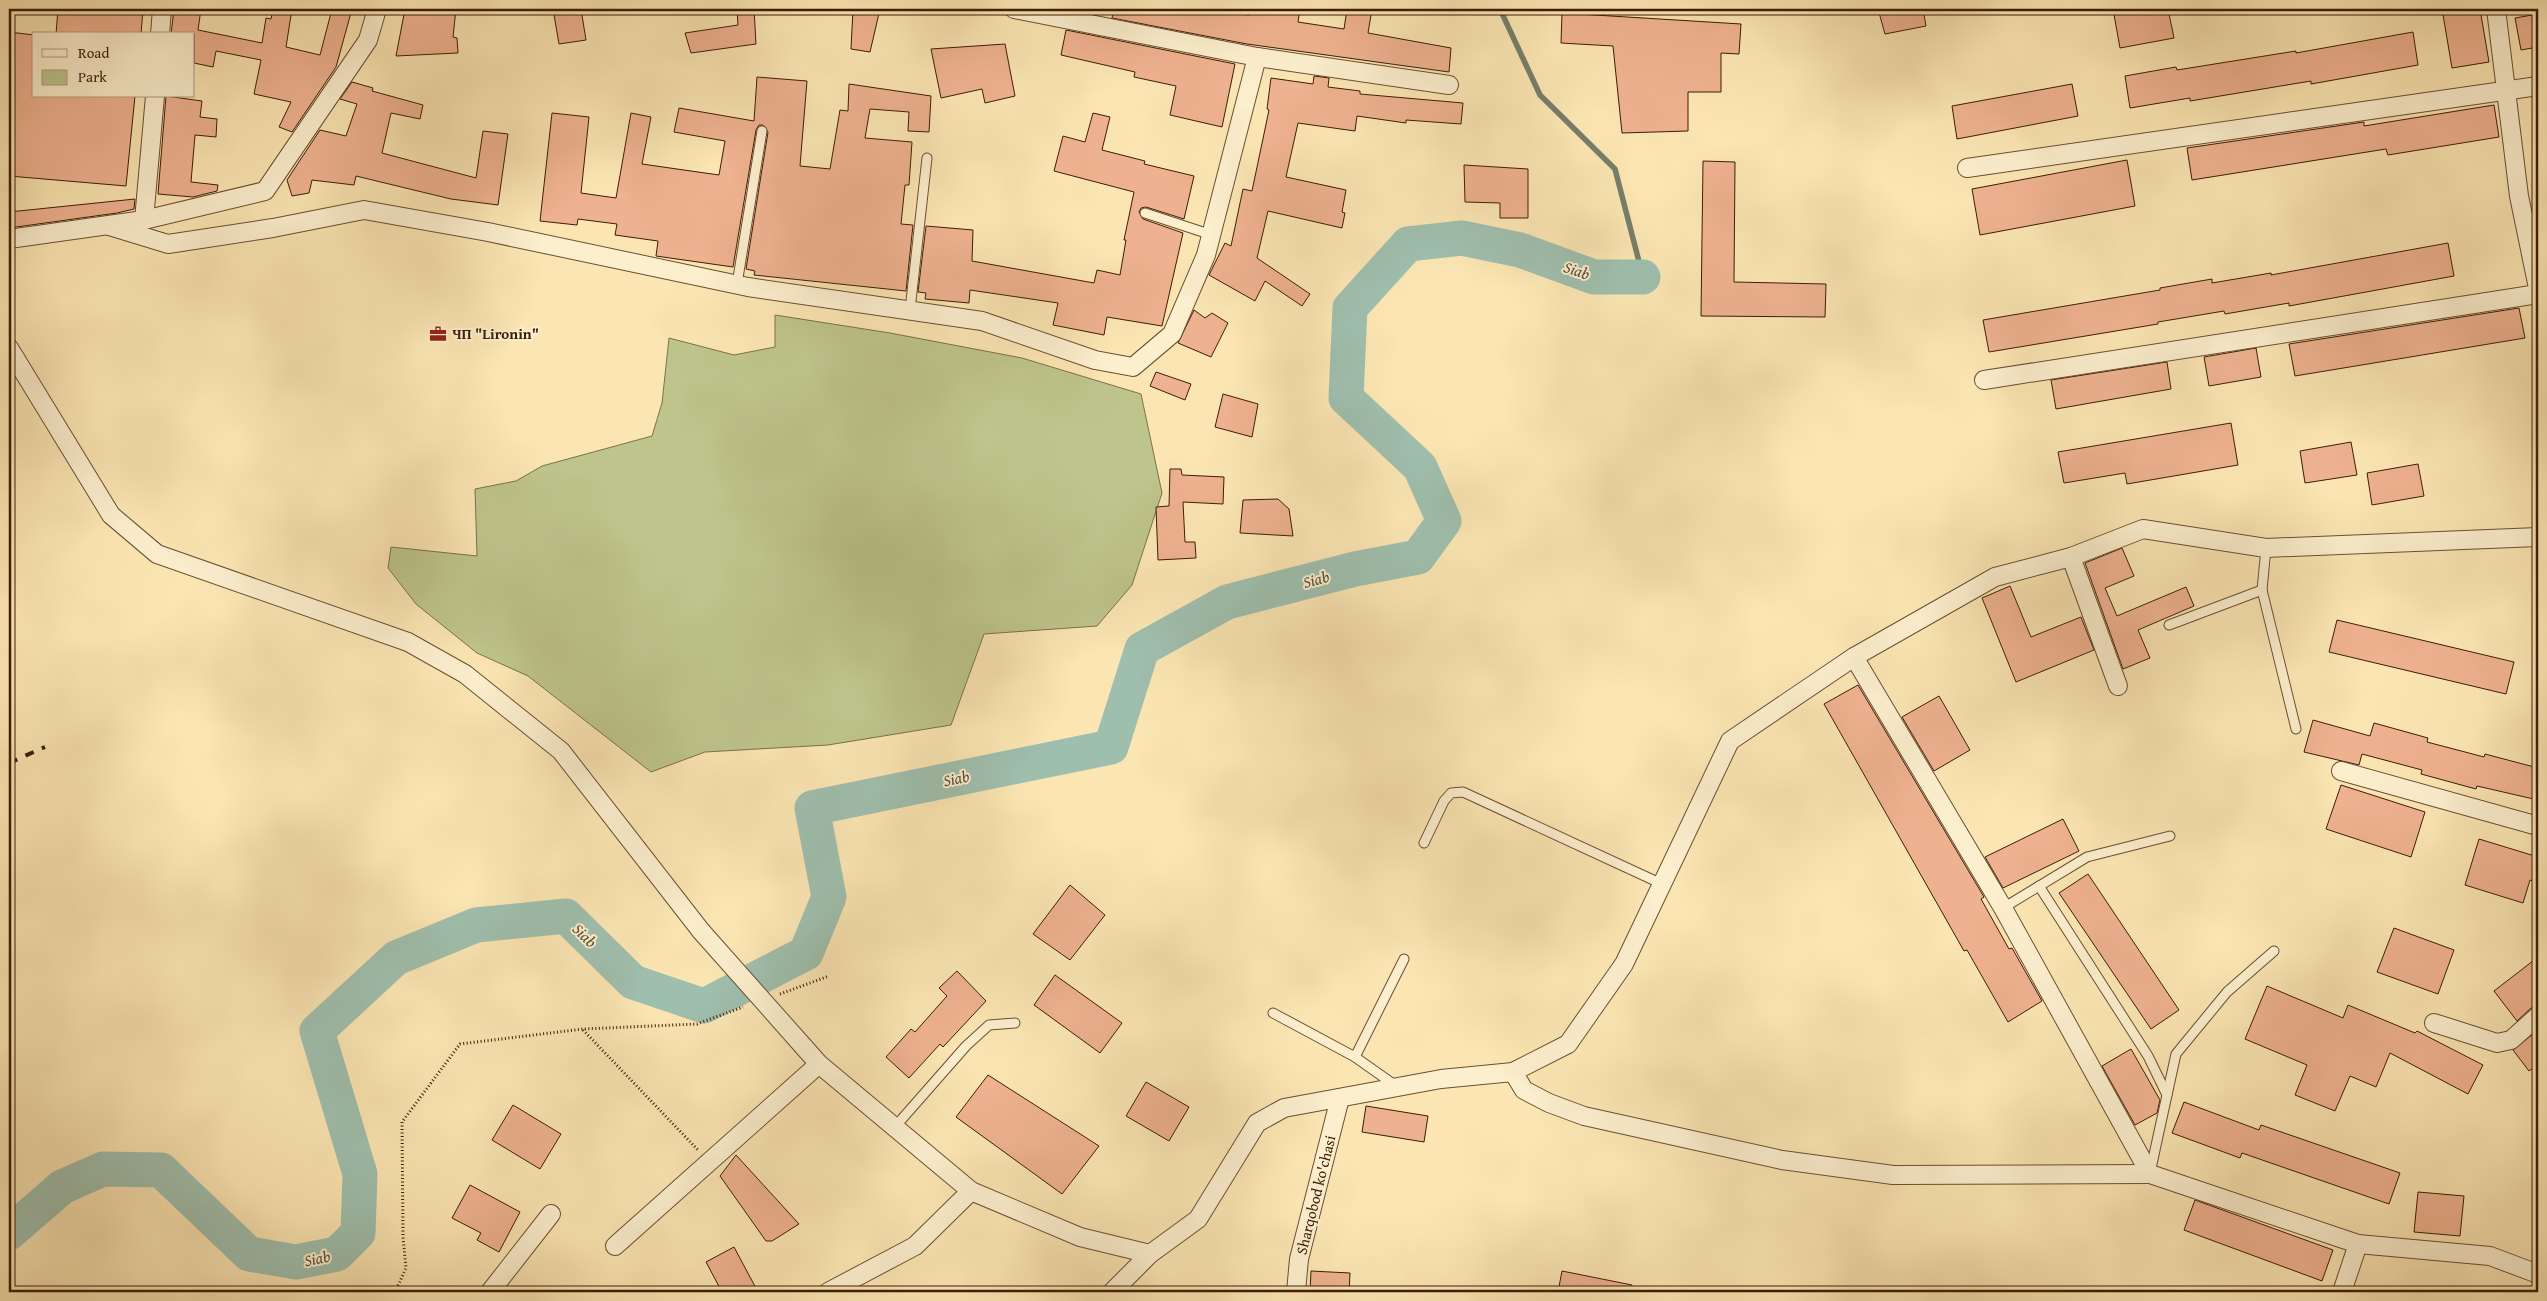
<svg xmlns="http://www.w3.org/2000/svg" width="2547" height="1301" font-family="'Gentium Book Plus',serif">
<rect width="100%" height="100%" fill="#fbe6b3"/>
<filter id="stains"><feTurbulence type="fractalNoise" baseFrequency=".004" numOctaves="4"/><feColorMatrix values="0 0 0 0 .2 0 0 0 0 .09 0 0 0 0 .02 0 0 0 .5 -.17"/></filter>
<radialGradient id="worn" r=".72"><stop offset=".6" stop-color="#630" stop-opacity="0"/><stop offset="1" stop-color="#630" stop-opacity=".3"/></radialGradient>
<path fill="#bec58c" stroke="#7d7049" d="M 775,315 L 890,333 L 1022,358 L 1141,394 L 1162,493 L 1132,585 L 1097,626 L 984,634 L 951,725 L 828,745 L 705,752 L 651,772 L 528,676 L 477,653 L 416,604 L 388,568 L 391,547 L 477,556 L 475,489 L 516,481 L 542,466 L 652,436 L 662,403 L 669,338 L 734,355 L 775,347 Z"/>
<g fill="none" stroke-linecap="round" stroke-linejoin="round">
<path stroke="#777e6b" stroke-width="5.5" d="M 1500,9 L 1540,95 L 1615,169 L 1643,277"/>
<path stroke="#9fbfae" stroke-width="35" d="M 9,1233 L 62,1187 L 103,1169 L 161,1170 L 249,1254 L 296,1262 L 337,1254 L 358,1233 L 360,1174 L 317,1031 L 396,958 L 476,925 L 566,916 L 633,982 L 704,1006 L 806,953 L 829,897 L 812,808 L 1111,747 L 1142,649 L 1227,602 L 1355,569 L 1418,557 L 1444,521 L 1420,467 L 1346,398 L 1350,308 L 1408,244 L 1462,238 L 1520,250 L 1594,277 L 1643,277"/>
</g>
<g fill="#efb290" stroke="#3c1c06">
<path d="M 58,9 L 143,9 L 141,34 L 56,34 Z"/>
<path d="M 174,9 L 201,9 L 198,30 L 262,43 L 266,18 L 271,19 L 273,9 L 292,9 L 286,47 L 320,55 L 332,9 L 352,9 L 336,67 L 292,132 L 279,127 L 291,102 L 254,94 L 261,60 L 216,51 L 213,67 L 194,63 L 194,34 L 171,34 Z"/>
<path d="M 405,9 L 456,9 L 453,37 L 457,38 L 458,53 L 396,56 Z"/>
<path d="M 553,9 L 581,9 L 586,40 L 559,44 Z"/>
<path d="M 737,9 L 754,9 L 756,44 L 691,53 L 685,33 L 738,25 Z"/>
<path d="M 853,9 L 880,9 L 870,52 L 851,49 Z"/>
<path d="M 1114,9 L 1207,9 L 1249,15 L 1250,9 L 1300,9 L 1298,22 L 1344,29 L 1347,9 L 1372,9 L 1368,33 L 1451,48 L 1449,72 L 1247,44 L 1112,18 Z"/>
<path d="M 1878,9 L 1923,9 L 1926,26 L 1885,34 Z"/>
<path d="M 2113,9 L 2168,9 L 2174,38 L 2120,48 Z"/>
<path d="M 2442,9 L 2480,9 L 2489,62 L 2452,68 Z"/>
<path d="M 1562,13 L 1741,24 L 1739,54 L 1721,53 L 1721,92 L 1688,92 L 1688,131 L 1622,133 L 1613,46 L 1561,43 Z"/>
<path d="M 2538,14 L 2538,47 L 2521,50 L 2515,18 Z"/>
<path d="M 1066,30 L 1235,64 L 1222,127 L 1170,115 L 1176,86 L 1134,77 L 1135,72 L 1061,55 Z"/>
<path d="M 9,32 L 34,35 L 34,96 L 135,96 L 126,186 L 9,176 Z"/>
<path d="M 2413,32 L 2418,65 L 2311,84 L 2311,81 L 2190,101 L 2190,98 L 2130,108 L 2125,76 L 2176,67 L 2177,70 L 2296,51 L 2296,53 Z"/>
<path d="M 1005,44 L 1015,96 L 985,103 L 982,89 L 941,98 L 931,49 Z"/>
<path d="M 1314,76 L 1329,78 L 1328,87 L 1360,91 L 1360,94 L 1463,103 L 1461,124 L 1406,120 L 1406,123 L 1357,116 L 1355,131 L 1298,123 L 1286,177 L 1346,190 L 1342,212 L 1345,213 L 1342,228 L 1268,211 L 1257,258 L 1310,294 L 1302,306 L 1265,281 L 1255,301 L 1209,275 L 1225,243 L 1231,246 L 1243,189 L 1252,191 L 1269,110 L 1267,109 L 1271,78 L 1313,84 Z"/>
<path d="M 757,77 L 807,81 L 800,166 L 830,169 L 840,110 L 848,111 L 849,84 L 931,96 L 929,132 L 908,131 L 909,112 L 870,109 L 865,138 L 912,142 L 909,185 L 905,185 L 901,224 L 913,225 L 906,291 L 754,275 L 755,271 L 746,269 L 768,132 L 763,125 L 759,125 L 756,130 L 733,267 L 656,256 L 658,241 L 615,235 L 617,224 L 578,219 L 577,225 L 540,221 L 552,113 L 589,117 L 581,193 L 616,198 L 631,113 L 651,117 L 642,164 L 719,175 L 725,141 L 674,132 L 679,108 L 754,121 Z"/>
<path d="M 352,82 L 373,88 L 372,91 L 423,105 L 420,119 L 391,113 L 382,153 L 476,178 L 483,131 L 508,134 L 498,205 L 451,199 L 356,176 L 354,185 L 312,180 L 309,193 L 292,196 L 287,180 L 320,130 L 346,136 L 357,104 L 340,99 Z"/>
<path d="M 2072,84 L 2078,116 L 1957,139 L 1952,106 Z"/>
<path d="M 166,96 L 202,101 L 200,117 L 217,119 L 216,137 L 195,135 L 191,182 L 218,185 L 217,191 L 193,197 L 158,194 Z"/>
<path d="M 2494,105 L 2499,137 L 2388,155 L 2386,149 L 2192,180 L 2187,148 L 2364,122 L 2364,126 Z"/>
<path d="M 1093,113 L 1110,117 L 1102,150 L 1145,161 L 1144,164 L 1194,176 L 1184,219 L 1146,207 L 1141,208 L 1139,212 L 1143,219 L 1183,233 L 1162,326 L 1107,317 L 1104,335 L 1053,325 L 1058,303 L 970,290 L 969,303 L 925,299 L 926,293 L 918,292 L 926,226 L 973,230 L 972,261 L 1094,283 L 1097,270 L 1120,275 L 1126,240 L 1124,240 L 1134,192 L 1054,171 L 1063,136 L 1085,142 Z"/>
<path d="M 2127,160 L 2135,206 L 1980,235 L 1972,189 Z"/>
<path d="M 1703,161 L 1735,162 L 1734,282 L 1826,284 L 1825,317 L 1701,316 Z"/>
<path d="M 1464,165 L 1528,169 L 1528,218 L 1500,218 L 1500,203 L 1465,202 Z"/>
<path d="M 135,199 L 134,209 L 117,213 L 9,228 L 9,212 Z"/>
<path d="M 2448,243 L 2454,276 L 2289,306 L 2289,303 L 2225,314 L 2224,311 L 2158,322 L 2158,324 L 1989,352 L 1983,320 L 2160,290 L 2160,288 L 2212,279 L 2212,283 L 2271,273 L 2271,275 Z"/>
<path d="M 2519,308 L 2525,338 L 2295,376 L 2289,344 Z"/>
<path d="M 1194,310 L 1205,318 L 1212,313 L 1228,323 L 1211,357 L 1178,343 Z"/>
<path d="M 2256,348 L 2261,377 L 2209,386 L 2204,357 Z"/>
<path d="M 2167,362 L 2171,389 L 2056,409 L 2051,380 Z"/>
<path d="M 1156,372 L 1191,384 L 1185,400 L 1150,386 Z"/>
<path d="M 1223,394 L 1258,404 L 1252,437 L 1215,427 Z"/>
<path d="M 2231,423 L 2238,465 L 2127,484 L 2125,473 L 2064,483 L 2058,452 Z"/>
<path d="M 2351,442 L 2357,475 L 2305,483 L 2300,451 Z"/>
<path d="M 2418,464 L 2424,496 L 2372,505 L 2367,473 Z"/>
<path d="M 1170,469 L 1181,469 L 1182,475 L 1224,477 L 1223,504 L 1183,502 L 1185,542 L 1195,542 L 1196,558 L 1158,560 L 1156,507 L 1169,506 Z"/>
<path d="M 1278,499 L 1289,509 L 1293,536 L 1240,533 L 1243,500 Z"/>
<path d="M 2122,548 L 2134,576 L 2105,588 L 2117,616 L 2186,587 L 2194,606 L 2138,630 L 2150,658 L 2123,669 L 2085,563 Z"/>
<path d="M 2010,586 L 2031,637 L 2081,617 L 2094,650 L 2016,682 L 1982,598 Z"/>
<path d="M 2337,620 L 2514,662 L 2506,694 L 2329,652 Z"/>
<path d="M 1858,685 L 1984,897 L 1981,899 L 2009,949 L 2012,948 L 2042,1001 L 2008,1022 L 1967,950 L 1964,951 L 1824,704 Z"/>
<path d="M 1939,696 L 1970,750 L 1934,771 L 1902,717 Z"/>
<path d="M 2313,720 L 2370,736 L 2374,723 L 2428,738 L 2427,742 L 2484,757 L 2485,754 L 2538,768 L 2538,800 L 2477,786 L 2476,789 L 2421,774 L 2422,770 L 2362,754 L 2359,765 L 2304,752 Z"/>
<path d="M 2341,785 L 2425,812 L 2411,857 L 2326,829 Z"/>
<path d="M 2063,819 L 2079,851 L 2003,888 L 1985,857 Z"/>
<path d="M 2479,839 L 2538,857 L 2538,883 L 2530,880 L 2523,903 L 2465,885 Z"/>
<path d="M 2088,874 L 2179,1010 L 2151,1029 L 2059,893 Z"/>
<path d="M 1070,885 L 1105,915 L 1070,960 L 1033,934 Z"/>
<path d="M 2394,928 L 2454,950 L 2438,994 L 2377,972 Z"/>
<path d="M 2538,957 L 2538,1006 L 2531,1008 L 2517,1021 L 2494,991 Z"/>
<path d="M 957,971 L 986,1001 L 943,1047 L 940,1044 L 909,1078 L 886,1057 L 911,1029 L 915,1032 L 947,996 L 939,988 Z"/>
<path d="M 1055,975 L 1122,1023 L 1100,1053 L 1034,1005 Z"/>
<path d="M 2267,986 L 2343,1018 L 2348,1005 L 2415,1033 L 2417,1031 L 2483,1065 L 2468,1094 L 2390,1053 L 2376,1087 L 2350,1076 L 2335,1111 L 2295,1095 L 2307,1065 L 2245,1039 Z"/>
<path d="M 2538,1030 L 2538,1064 L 2529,1071 L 2513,1050 Z"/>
<path d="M 2131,1049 L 2160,1100 L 2157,1113 L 2135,1125 L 2102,1066 Z"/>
<path d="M 988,1075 L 1099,1146 L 1062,1194 L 956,1117 Z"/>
<path d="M 1146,1082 L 1189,1107 L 1169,1141 L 1126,1116 Z"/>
<path d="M 2184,1102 L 2259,1130 L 2261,1125 L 2400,1173 L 2389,1204 L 2242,1153 L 2240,1158 L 2172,1133 Z"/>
<path d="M 513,1105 L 561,1134 L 540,1169 L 492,1140 Z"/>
<path d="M 1366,1106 L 1428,1116 L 1424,1142 L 1362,1132 Z"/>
<path d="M 736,1155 L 799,1224 L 772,1241 L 766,1241 L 720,1176 Z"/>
<path d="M 470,1185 L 520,1212 L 499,1252 L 477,1240 L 481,1233 L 452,1218 Z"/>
<path d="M 2418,1192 L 2464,1196 L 2460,1236 L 2414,1232 Z"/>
<path d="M 2195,1200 L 2333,1250 L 2322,1281 L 2184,1230 Z"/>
<path d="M 734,1247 L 758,1292 L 722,1292 L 706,1262 Z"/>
<path d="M 1311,1271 L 1350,1273 L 1349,1292 L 1310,1292 Z"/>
<path d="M 1562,1271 L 1632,1285 L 1631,1292 L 1558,1292 Z"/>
</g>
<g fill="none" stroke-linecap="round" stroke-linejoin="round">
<g stroke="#6c4e31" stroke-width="11">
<g id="service">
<path d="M 1145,213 L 1212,235"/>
<path d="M 737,284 L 762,131"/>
<path d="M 910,310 L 927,158"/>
<path d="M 2262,590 L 2296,729"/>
<path d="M 2169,625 L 2262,590 L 2266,548"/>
<path d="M 1424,843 L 1444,801 L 1451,793 L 1463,792 L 1662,884"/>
<path d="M 2039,886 L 2148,1056 L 2167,1095 L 2150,1173"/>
<path d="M 2003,908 L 2087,857 L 2170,836"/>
<path d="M 1273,1013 L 1355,1057"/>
<path d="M 1396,1086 L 1355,1057 L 1404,959"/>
<path d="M 2167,1095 L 2176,1054 L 2227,992 L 2274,951"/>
<path d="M 894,1128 L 966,1046 L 989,1025 L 1015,1023"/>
</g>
</g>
<g stroke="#6c4e31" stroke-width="20">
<g id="minor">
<path d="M 1014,9 L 1257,57 L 1449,85"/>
<path d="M 2496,9 L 2519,196 L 2538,288"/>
<path d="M 160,34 L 162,9"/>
<path d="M 1967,168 L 2538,86"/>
<path d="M 144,220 L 155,96"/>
<path d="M 109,226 L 168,244 L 273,228 L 364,210 L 488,232 L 748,287 L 982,321 L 1095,360 L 1133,367 L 1172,334 L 1206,255 L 1257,57"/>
<path d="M 9,239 L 144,220 L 265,191 L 368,40 L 377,9"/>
<path d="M 9,348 L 111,515 L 157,554 L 408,642 L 465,674 L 561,751 L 701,931"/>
<path d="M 1984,380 L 2538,294"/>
<path d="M 2071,557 L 2118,686"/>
<path d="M 1854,657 L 2003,908 L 2150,1174 L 2358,1244 L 2490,1256 L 2538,1274"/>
<path d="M 2341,771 L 2538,826"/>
<path d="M 2434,1023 L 2497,1043 L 2511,1040 L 2538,1016"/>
<path d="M 803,1046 L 819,1064 L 971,1191 L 1080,1237 L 1150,1254 L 1198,1219 L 1257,1123 L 1284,1108 L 1441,1079 L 1513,1072 L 1568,1044 L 1624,964 L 1730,741 L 1854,657 L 1995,577 L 2071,557 L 2143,529 L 2266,548 L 2538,537"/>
<path d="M 1513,1072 L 1524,1090 L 1549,1103 L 1584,1116 L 1782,1160 L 1893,1175 L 2150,1174"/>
<path d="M 615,1246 L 819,1064"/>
<path d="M 490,1292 L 551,1214"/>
<path d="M 828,1292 L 915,1246 L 971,1191"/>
<path d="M 1112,1292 L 1150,1254"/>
<path d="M 1296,1292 L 1299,1259 L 1340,1098"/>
<path d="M 2342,1292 L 2358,1244"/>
</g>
</g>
<g stroke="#3c1c06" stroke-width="3" stroke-dasharray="1 2.5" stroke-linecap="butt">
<path d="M 780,994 L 829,976"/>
<path d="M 583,1030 L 698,1150"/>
<path d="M 395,1292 L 406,1268 L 403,1237 L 402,1122 L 460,1044 L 583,1029 L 697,1024 L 743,1007"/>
</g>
<use href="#service" stroke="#fcefce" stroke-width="9"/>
<use href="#minor" stroke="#fcefce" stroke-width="18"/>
<path stroke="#3c1c06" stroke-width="4" stroke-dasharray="9 9" stroke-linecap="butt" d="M 9,763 L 45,747"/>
<g stroke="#6c4e31" stroke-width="20" stroke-linecap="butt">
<path id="minor-bridge" d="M 701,931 L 803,1046"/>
</g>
<use href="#minor-bridge" stroke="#fcefce" stroke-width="18"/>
</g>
<defs>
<g id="office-bare" transform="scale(1.35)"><path d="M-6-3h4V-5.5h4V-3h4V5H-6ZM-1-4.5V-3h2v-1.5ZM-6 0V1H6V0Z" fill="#8f2418" stroke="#fcefce" stroke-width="2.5" paint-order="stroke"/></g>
</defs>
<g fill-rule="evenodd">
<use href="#office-bare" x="438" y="334"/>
</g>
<g text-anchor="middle" stroke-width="4" stroke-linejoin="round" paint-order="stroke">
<g font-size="15" font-weight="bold" fill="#3c1c06" stroke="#fcefce" text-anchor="start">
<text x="452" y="339">ЧП "Lironin"</text>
</g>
<g font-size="15" fill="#3c1c06" stroke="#fcefce">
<text transform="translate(1316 1195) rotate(-76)" y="5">Sharqobod ko'chasi</text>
</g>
<g font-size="16" font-style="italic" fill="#5a4d38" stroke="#fcefce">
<text transform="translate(1577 270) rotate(19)" y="6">Siab</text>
<text transform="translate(1316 579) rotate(-15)" y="6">Siab</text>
<text transform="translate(956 778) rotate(-12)" y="6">Siab</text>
<text transform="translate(585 935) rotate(45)" y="6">Siab</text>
<text transform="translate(317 1258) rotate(-12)" y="6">Siab</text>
</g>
</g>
<rect width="2547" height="1301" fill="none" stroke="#fbe6b3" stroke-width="30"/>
<rect x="10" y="10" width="2527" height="1281" fill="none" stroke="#3c1c06" stroke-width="2.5"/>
<rect x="15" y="15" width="2517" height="1271" fill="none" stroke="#3c1c06"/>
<rect x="32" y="32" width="162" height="65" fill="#fcefce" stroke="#af9b7e"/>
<rect x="42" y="49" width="25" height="8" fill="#fcefce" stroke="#af9b7e"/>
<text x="78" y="58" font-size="15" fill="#3c1c06">Road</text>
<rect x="42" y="70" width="25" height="15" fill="#bec58c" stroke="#af9b7e"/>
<text x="78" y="82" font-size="15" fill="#3c1c06">Park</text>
<rect width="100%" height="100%" filter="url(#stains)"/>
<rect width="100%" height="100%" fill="url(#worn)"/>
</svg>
